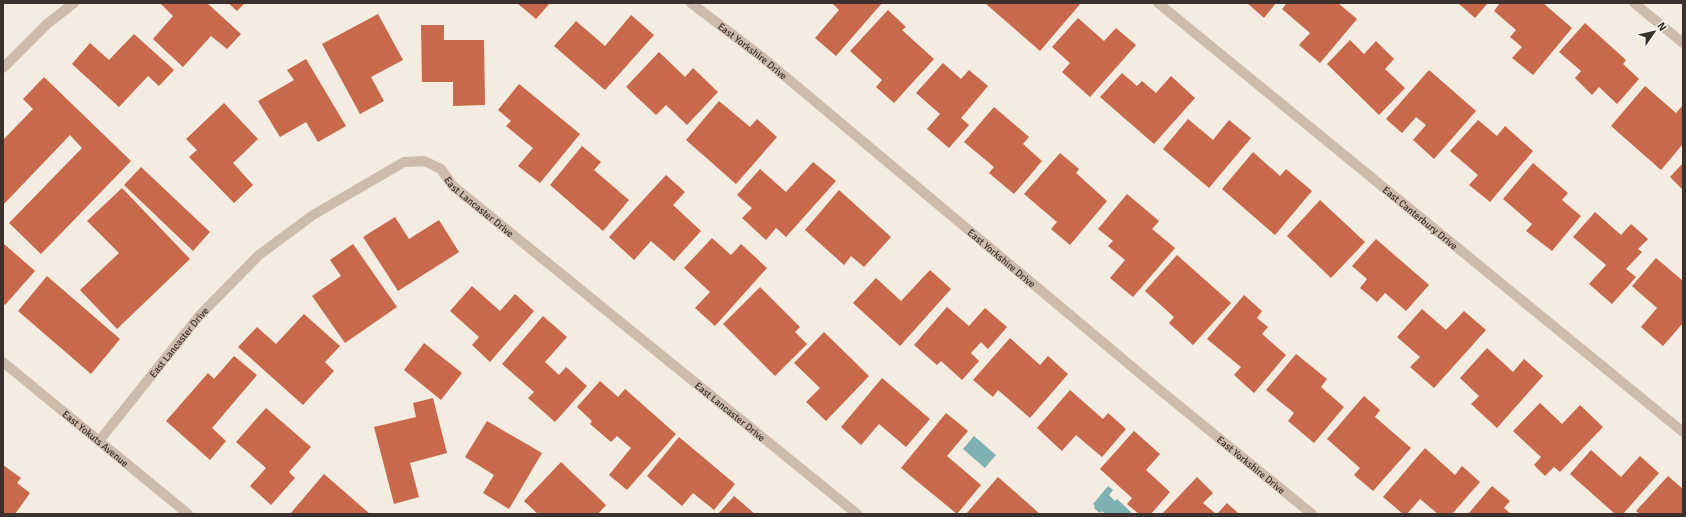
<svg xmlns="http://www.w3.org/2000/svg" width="1686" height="517" font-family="Signika,sans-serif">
<rect width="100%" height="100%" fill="#f4ebe1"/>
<g fill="#7fb0b2">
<path d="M 974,436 L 996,455 L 985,468 L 963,449 Z"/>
<path d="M 1108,486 L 1113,490 L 1109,495 L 1115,501 L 1117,499 L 1133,514 L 1105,514 L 1102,511 L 1100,513 L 1094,508 L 1095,506 L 1093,504 Z"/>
</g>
<g fill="#c8694b">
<path d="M 160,3 L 207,3 L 241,34 L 227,49 L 211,36 L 183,67 L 153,39 L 173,16 Z"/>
<path d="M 228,3 L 245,3 L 237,11 Z"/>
<path d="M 517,3 L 550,3 L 536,19 Z"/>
<path d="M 832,3 L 882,3 L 836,56 L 815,38 L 839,10 Z"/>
<path d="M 987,3 L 1081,3 L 1040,51 L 986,4 Z"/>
<path d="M 1247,3 L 1276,3 L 1264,18 Z"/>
<path d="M 1287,3 L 1338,3 L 1357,19 L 1320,63 L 1299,45 L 1310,33 L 1282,9 Z"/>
<path d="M 1458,3 L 1488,3 L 1475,18 Z"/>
<path d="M 1500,3 L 1543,3 L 1572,28 L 1533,75 L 1512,58 L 1522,47 L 1510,37 L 1516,30 L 1494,11 Z"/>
<path d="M 888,10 L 906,27 L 902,30 L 934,59 L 894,103 L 876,87 L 882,80 L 850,51 Z"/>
<path d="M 378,14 L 403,60 L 371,77 L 384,101 L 360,114 L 322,44 Z"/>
<path d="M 631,15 L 654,35 L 605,90 L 554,46 L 576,21 L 605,46 Z"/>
<path d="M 1078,18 L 1104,41 L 1116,28 L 1136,45 L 1090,97 L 1062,72 L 1070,63 L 1052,47 Z"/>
<path d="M 1585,23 L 1626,60 L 1623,64 L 1639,79 L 1617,104 L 1599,87 L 1592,95 L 1575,78 L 1581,71 L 1559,52 Z"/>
<path d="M 421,25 L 444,25 L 444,40 L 484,40 L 485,105 L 453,106 L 453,82 L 422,82 Z"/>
<path d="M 134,34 L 174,70 L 159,86 L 148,76 L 119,107 L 72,64 L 90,43 L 109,60 Z"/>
<path d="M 1350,40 L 1364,54 L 1376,41 L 1394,59 L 1385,69 L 1405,88 L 1379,115 L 1327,64 Z"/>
<path d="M 659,52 L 685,77 L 693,68 L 718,92 L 687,125 L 666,105 L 656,115 L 626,87 Z"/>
<path d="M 306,59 L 346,126 L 318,142 L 306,122 L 280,137 L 258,101 L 294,80 L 287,70 Z"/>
<path d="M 943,63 L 961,79 L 969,70 L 988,86 L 961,118 L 969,125 L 949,148 L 927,129 L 940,114 L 916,93 Z"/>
<path d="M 1429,70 L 1476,111 L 1434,159 L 1413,140 L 1426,125 L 1416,117 L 1402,133 L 1386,119 Z"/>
<path d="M 1122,73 L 1137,86 L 1142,81 L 1156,93 L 1171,76 L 1195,98 L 1154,144 L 1100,97 Z"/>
<path d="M 44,77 L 131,161 L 41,254 L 9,223 L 82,148 L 70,135 L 3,205 L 3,140 L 33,109 L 23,99 Z"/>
<path d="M 519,84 L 580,134 L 540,183 L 518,166 L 533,148 L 506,126 L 511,121 L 498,110 Z"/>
<path d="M 1645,86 L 1676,113 L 1683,105 L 1683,144 L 1661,170 L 1611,126 Z"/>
<path d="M 719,101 L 750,127 L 757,119 L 777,137 L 736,184 L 686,140 Z"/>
<path d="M 224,103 L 258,139 L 233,163 L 253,185 L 234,203 L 189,157 L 197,150 L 186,139 Z"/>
<path d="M 994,107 L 1029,137 L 1023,144 L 1042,161 L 1014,194 L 989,173 L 994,167 L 964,142 Z"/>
<path d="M 1188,119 L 1213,140 L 1229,120 L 1251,138 L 1209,188 L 1163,149 Z"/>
<path d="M 1478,120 L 1497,136 L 1505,126 L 1533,151 L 1490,202 L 1469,185 L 1478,175 L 1450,151 Z"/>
<path d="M 582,146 L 601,162 L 594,170 L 629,200 L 603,231 L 550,185 Z"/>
<path d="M 1253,152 L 1280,176 L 1286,169 L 1312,191 L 1275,235 L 1222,189 Z"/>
<path d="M 1060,153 L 1079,169 L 1076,173 L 1107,201 L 1070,245 L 1051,229 L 1057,222 L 1024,194 Z"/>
<path d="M 813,162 L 836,181 L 786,237 L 776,228 L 766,240 L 742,218 L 752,208 L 737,195 L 760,169 L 786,192 Z"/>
<path d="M 1533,163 L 1568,193 L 1562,200 L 1581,216 L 1552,251 L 1526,231 L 1532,224 L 1503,199 Z"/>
<path d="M 1683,163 L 1683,190 L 1670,177 Z"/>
<path d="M 141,167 L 210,232 L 193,251 L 124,185 Z"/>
<path d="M 666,175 L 685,192 L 673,205 L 701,231 L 674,261 L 651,241 L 634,260 L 609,237 Z"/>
<path d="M 122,188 L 190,259 L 117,329 L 80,290 L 119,253 L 87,221 Z"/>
<path d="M 839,190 L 891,237 L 864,267 L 851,256 L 844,265 L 805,230 Z"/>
<path d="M 1127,194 L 1159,221 L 1152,229 L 1175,248 L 1133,297 L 1110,278 L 1125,260 L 1108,246 L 1113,241 L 1098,229 Z"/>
<path d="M 1320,200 L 1365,242 L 1331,278 L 1287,236 Z"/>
<path d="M 1595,212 L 1621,235 L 1631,224 L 1648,239 L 1638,249 L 1642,252 L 1626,269 L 1636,277 L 1612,304 L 1589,284 L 1606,265 L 1573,237 Z"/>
<path d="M 395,217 L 409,239 L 439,220 L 459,252 L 398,291 L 363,237 Z"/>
<path d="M 712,238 L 731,255 L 741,244 L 767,268 L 715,326 L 695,308 L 710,292 L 684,268 Z"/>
<path d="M 1376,239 L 1429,285 L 1406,311 L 1385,293 L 1377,302 L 1360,288 L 1367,279 L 1352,266 Z"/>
<path d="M 3,243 L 35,271 L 5,305 L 3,303 Z"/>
<path d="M 353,244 L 397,307 L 345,343 L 312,296 L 341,276 L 330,260 Z"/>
<path d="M 1177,255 L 1231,303 L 1193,345 L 1169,323 L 1174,317 L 1145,291 Z"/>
<path d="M 1656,258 L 1683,281 L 1683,323 L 1663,346 L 1641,327 L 1657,308 L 1632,286 Z"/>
<path d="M 930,270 L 951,289 L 900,346 L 853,303 L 876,278 L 901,301 Z"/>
<path d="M 47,276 L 120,339 L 91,374 L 18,311 Z"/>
<path d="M 472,286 L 500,311 L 515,294 L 534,311 L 490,362 L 472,345 L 479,337 L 450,311 Z"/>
<path d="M 760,287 L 800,327 L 795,332 L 807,344 L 775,376 L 723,324 Z"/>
<path d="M 1244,295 L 1262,311 L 1257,318 L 1268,327 L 1262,334 L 1286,355 L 1254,393 L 1234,375 L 1241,367 L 1207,339 Z"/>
<path d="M 947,307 L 969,326 L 985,308 L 1007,327 L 988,349 L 981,342 L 971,353 L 979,361 L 962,380 L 941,361 L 937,365 L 914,345 Z"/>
<path d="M 1422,309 L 1446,330 L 1464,311 L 1486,330 L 1434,388 L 1410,367 L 1420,357 L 1397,337 Z"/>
<path d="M 304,314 L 340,346 L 325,362 L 334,371 L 303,405 L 238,347 L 257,327 L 276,344 Z"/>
<path d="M 543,316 L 567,337 L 545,362 L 559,375 L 566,367 L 587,386 L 555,422 L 528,398 L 534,392 L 502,364 Z"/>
<path d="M 824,332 L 869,376 L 826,421 L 806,402 L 820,388 L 794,363 Z"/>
<path d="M 1010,338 L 1040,365 L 1048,356 L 1068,374 L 1030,418 L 998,390 L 993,397 L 973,380 Z"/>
<path d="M 424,343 L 462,373 L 441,400 L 404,370 Z"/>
<path d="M 1487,348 L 1513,372 L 1524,359 L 1543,376 L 1497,428 L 1471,404 L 1479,396 L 1460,378 Z"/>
<path d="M 1296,354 L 1327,379 L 1321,387 L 1344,407 L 1314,443 L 1288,421 L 1294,413 L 1266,390 Z"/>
<path d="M 234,356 L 257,375 L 212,428 L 226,441 L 210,460 L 166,421 L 208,373 L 214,379 Z"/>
<path d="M 882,378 L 930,419 L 906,447 L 879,424 L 861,445 L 841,427 Z"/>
<path d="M 600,381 L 618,397 L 625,389 L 676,434 L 627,490 L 609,475 L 631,448 L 617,436 L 611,442 L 590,424 L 592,421 L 577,407 Z"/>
<path d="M 1070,390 L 1103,419 L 1108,413 L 1126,429 L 1102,457 L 1076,435 L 1062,451 L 1037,428 Z"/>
<path d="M 1364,396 L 1380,410 L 1375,417 L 1411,448 L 1373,491 L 1354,475 L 1360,468 L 1327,439 Z"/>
<path d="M 433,398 L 447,453 L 410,463 L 419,497 L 394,504 L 374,427 L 416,417 L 413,403 Z"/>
<path d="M 1540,403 L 1562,424 L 1580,405 L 1603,427 L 1560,472 L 1554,467 L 1545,476 L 1534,465 L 1541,457 L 1513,431 Z"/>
<path d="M 266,408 L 311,447 L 289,472 L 295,478 L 271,505 L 250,486 L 266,468 L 236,442 Z"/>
<path d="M 946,413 L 968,431 L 947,456 L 981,485 L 957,514 L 901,468 Z"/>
<path d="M 487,421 L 542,453 L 509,509 L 483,493 L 494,475 L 465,457 Z"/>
<path d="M 1134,431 L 1160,454 L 1146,470 L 1170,492 L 1151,514 L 1139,514 L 1127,504 L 1132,498 L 1100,469 Z"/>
<path d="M 679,437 L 735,484 L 714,510 L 693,493 L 682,506 L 647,476 Z"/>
<path d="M 1425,448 L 1455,475 L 1462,466 L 1480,482 L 1452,514 L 1438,514 L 1420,499 L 1407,514 L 1403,514 L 1383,497 Z"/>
<path d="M 1591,450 L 1621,477 L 1640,456 L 1659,473 L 1623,514 L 1615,514 L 1570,474 Z"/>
<path d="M 561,462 L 606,505 L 598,514 L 538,514 L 524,501 Z"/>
<path d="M 3,465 L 21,478 L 17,483 L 30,493 L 15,514 L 3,514 Z"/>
<path d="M 324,474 L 370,514 L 290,514 Z"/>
<path d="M 1668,476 L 1683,489 L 1683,514 L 1640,514 L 1636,511 Z"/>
<path d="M 998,477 L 1040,514 L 966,514 Z"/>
<path d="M 1197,477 L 1213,493 L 1203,503 L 1216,514 L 1162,514 Z"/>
<path d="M 1492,486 L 1510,501 L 1504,508 L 1511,514 L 1468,514 Z"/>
<path d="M 734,496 L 755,514 L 718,514 Z"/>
<path d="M 1227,503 L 1239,514 L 1217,514 Z"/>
</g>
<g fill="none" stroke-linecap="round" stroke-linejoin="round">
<g stroke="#cdbbac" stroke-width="10">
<path id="s1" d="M 691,3 L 762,57 L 1155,386 L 1312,514"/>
<path id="s2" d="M 1158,3 L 1683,432"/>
<path d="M 1634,3 L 1683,43"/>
<path d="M 3,68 L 47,24 L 74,3"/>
<path id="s3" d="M 3,362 L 188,514"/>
<path id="s4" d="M 99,441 L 199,316 L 259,255 L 313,215 L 404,162 L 424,161 L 441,169 L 453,186 L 857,514"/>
</g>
</g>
<g text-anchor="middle" stroke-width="3" stroke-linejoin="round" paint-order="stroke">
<g font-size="10" fill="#3b302b" stroke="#fbf5ee">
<text dy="4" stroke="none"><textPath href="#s1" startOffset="78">East Yorkshire Drive</textPath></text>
<text dy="4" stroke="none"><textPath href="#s4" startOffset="511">East Lancaster Drive</textPath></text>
<text dy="4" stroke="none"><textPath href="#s2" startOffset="339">East Canterbury Drive</textPath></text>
<text dy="4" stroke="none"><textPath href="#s1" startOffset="402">East Yorkshire Drive</textPath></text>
<text dy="4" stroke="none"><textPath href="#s4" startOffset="127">East Lancaster Drive</textPath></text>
<text dy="4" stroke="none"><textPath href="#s4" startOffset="835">East Lancaster Drive</textPath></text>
<text dy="4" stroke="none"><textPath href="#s3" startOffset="120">East Yokuts Avenue</textPath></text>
<text dy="4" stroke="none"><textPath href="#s1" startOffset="726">East Yorkshire Drive</textPath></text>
</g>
</g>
<rect width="1686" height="517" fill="none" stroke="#3b302b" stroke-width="8"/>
<g transform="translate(1654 32) rotate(56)" stroke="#fbf5ee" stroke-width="3" paint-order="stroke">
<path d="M0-3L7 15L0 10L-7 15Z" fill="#3b302b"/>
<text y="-6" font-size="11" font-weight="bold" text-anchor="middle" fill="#3b302b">N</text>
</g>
</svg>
